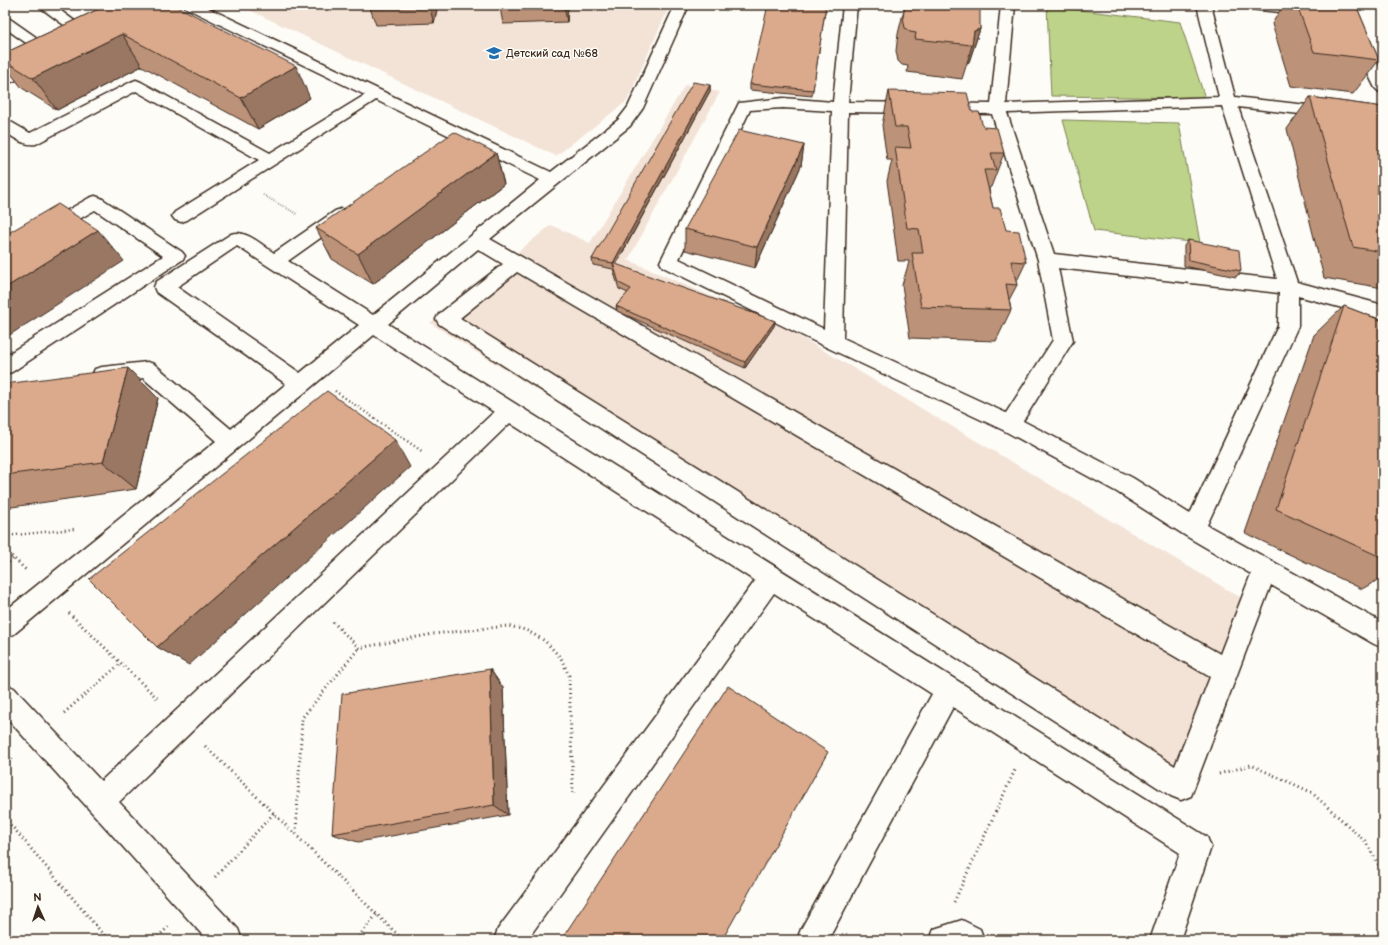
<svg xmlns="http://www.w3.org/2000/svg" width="1388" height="945" font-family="'Balsamiq Sans',sans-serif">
<rect width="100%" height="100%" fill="#fdfcf7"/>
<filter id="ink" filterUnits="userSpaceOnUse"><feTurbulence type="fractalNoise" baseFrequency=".025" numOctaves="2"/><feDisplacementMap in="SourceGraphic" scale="8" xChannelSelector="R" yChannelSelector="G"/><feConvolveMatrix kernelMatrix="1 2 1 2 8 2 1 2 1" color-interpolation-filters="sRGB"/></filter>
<g filter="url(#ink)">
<g fill="#f3e3d7">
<path d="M 239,5 L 670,5 L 627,101 L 556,156 Z"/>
<path d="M 685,85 L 720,92 L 628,260 L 789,330 L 1260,609 L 1190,797 L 430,323 L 551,225 L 590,243 Z"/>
</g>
<g fill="#bdd389" stroke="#7c7e54">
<path d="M 1047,6 L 1180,22 L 1205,98 L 1051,96 Z"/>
<path d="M 1063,120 L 1179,123 L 1200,243 L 1094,231 Z"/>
</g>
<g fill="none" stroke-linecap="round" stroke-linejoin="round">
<g stroke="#3b2a1e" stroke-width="3">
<g id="minor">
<path d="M 37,5 L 53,5 L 99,39 L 97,42 L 92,43 L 87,42 Z"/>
<path d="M 184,5 L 202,5 L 551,172 L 618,120 L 628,107 L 675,5 L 689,5 L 643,108 L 630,126 L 490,239 L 1220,654 L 1251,574 L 1186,536 L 1117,492 L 1003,430 L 826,347 L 663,267 L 660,262 L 739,103 L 783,98 L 833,102 L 843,5 L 857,5 L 848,102 L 991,104 L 1001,5 L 1015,5 L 1006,104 L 1219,97 L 1197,5 L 1211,5 L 1235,97 L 1351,110 L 1383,112 L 1383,122 L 1351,120 L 1238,107 L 1297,282 L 1383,305 L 1383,319 L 1298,296 L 1298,326 L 1207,525 L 1383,623 L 1383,648 L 1374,644 L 1271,585 L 1191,796 L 1181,800 L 1171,796 L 439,324 L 436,319 L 439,314 L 503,264 L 478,249 L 388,324 L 1207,837 L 1211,847 L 1180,940 L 1150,940 L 1180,853 L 953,707 L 828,940 L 797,940 L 801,929 L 932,694 L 774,593 L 527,940 L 494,940 L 498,929 L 755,581 L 510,423 L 119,802 L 238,929 L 242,940 L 207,940 L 5,716 L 5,684 L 14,688 L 101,781 L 494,412 L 374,335 L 14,634 L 5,638 L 5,611 L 216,441 L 143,378 L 102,383 L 95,381 L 92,375 L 95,369 L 102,367 L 147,362 L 154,364 L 231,429 L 286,384 L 156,292 L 154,287 L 156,282 L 231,234 C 245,229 262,245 274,253 L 335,211 L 341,209 L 347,211 L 350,215 L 347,219 L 288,261 L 373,315 L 540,180 L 376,100 L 187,220 L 181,222 L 175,220 L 172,216 L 175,212 L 259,160 L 136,91 L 36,144 C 24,146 15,138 5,132 L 5,120 L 11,122 L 30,133 L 131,82 L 136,80 L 141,82 L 270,153 L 365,95 L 186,8 ZM 1222,106 L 1277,279 L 1054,254 L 1007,113 ZM 783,108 L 832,111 L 824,329 L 679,259 L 750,110 ZM 848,112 L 992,114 L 1038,260 L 1053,340 L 1006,413 L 843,338 ZM 237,246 L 359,325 L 300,373 L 177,287 ZM 1058,268 L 1279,293 L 1278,326 L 1190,514 L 1133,478 L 1023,421 L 1073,341 ZM 517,272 L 1210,677 L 1175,766 L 460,318 Z"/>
<path d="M 1243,5 C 1267,5 1292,2 1315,8 L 1317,11 L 1315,14 L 1310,15 L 1250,9 L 1245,8 Z"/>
<path d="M 1334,5 L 1348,5 L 1383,74 L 1383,93 L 1378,91 L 1375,88 Z"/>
<path d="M 5,18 L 10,19 L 60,54 L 62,57 L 60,60 L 55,61 L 50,60 L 5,28 Z"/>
<path d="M 41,60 L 46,61 L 48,64 L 46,67 L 5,85 L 5,75 Z"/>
<path d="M 95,196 L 101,198 L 182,252 L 185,256 L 182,260 L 12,372 L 5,374 L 5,356 L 163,256 L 95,210 L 11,258 L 5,260 L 5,246 L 89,198 Z"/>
<path d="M 962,920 L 980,929 L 984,940 L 930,940 L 934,929 Z"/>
</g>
</g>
<path stroke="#3b2a1e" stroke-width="2" stroke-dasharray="0.5 2" stroke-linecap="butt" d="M 263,195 L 297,214"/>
<g stroke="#3b2a1e" stroke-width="2.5" stroke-dasharray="1 3" stroke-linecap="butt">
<path d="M 335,391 L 423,452"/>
<path d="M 5,536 L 74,529"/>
</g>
<g stroke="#3b2a1e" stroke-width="3" stroke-dasharray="1 3.5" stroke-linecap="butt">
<path d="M 5,550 L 26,570"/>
<path d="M 5,565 L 14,558"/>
<path d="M 69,613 L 159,700"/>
<path d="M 333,622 L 359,648 L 433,634 L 508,626 L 526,630 L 545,641 L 561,658 L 569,676 L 573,793"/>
<path d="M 64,713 L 121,663"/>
<path d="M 205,746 L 403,940"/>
<path d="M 5,765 L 15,756"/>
<path d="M 1219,774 L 1251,765 L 1311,792 L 1365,841 L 1383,872"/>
<path d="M 5,818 L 108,940"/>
<path d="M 296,833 L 302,718 L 359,648"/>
<path d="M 215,877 L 274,813"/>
<path d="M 954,902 L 1015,770"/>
<path d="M 155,940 L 169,926"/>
<path d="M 356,940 L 377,914"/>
</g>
<use href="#minor" fill="#fdfcf7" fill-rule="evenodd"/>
</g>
<g fill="#bc9279" stroke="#3b2a1e">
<path d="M 107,5 L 310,98 L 258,129 L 142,66 L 57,110 L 22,88 L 5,66 L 5,53 Z"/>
<path d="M 371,5 L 438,5 L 434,23 L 376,25 L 370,8 Z"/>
<path d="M 500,5 L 568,5 L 567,22 L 503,24 L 500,7 Z"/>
<path d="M 826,5 L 812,96 L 750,90 L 750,84 Z"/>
<path d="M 905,5 L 978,5 L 980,29 L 969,62 L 967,63 L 962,79 L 907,72 L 908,66 L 902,65 L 898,61 L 896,51 L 898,34 Z"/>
<path d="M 1283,5 L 1356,5 L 1379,60 L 1353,94 L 1291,86 L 1272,24 Z"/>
<path d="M 710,85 L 710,91 L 616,265 L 775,321 L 774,326 L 745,368 L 617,311 L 616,306 L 628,293 L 619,289 L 613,269 L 593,265 L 592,259 Z"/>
<path d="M 889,91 L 972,112 L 983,127 L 1004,153 L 991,187 L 990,187 L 989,189 L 993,208 L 1006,230 L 1026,262 L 1016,283 L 1017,285 L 1009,300 L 1011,310 L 996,341 L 910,338 L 902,285 L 909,262 L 909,261 L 898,261 L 887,181 L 892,160 L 887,160 L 882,125 Z"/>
<path d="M 1310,97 L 1383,107 L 1383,288 L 1324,278 L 1287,129 Z"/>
<path d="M 804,145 L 801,166 L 755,268 L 685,250 L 685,229 Z"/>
<path d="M 496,153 L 504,184 L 373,284 L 332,259 L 316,228 Z"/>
<path d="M 1188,240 L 1241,271 L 1236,277 L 1184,266 L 1184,246 Z"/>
<path d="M 1344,306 L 1383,321 L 1383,577 L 1362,589 L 1245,533 L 1314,335 Z"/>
<path d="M 5,384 L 158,398 L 136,489 L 5,508 Z"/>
<path d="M 490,669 L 503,688 L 508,815 L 358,842 L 332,834 Z"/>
</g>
<g fill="#997763" stroke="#3b2a1e">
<path d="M 430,5 L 438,5 L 434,23 L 429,6 Z"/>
<path d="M 564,5 L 568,5 L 567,22 Z"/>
<path d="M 980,29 L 969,62 L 967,63 L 972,45 L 974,31 Z"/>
<path d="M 122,34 L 142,66 L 57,110 L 33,78 Z"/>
<path d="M 296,66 L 310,98 L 258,129 L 241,98 Z"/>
<path d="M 710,85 L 710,91 L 614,268 L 613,263 Z"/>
<path d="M 804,145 L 801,166 L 755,268 L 757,247 Z"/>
<path d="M 496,153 L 504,184 L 373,284 L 358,254 Z"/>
<path d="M 98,230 L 124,261 L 5,338 L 5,288 Z"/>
<path d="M 775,321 L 774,326 L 745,368 L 745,362 Z"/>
<path d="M 128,368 L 158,398 L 136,489 L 103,462 Z"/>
<path d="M 395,440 L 410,467 L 189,665 L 157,647 Z"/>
<path d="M 490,669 L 503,688 L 508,815 L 494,805 Z"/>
</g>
<g fill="#dbaa8d" stroke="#3b2a1e">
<path d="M 107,5 L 174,5 L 296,66 L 241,98 L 122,34 L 33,78 L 5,61 L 5,53 Z"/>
<path d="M 371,5 L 430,5 L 429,6 L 370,8 Z"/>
<path d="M 500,5 L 564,5 L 564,6 L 500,7 Z"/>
<path d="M 768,5 L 826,5 L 813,90 L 750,84 Z"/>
<path d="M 905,5 L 978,5 L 980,7 L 980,29 L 974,31 L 972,45 L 915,39 L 916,33 L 910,32 L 905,28 L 903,17 Z"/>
<path d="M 1297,5 L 1356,5 L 1379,60 L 1314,52 Z"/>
<path d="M 693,82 L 710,85 L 613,263 L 592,259 Z"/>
<path d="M 889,91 L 967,93 L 972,112 L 979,112 L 983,127 L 997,128 L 1004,153 L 991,153 L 996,170 L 984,170 L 993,208 L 1000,208 L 1006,230 L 1019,231 L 1026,262 L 1011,261 L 1017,285 L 1006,284 L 1011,310 L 921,307 L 912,253 L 923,253 L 919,229 L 907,228 L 895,147 L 911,148 L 907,127 L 895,127 Z"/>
<path d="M 1310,97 L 1383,107 L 1383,252 L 1353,247 Z"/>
<path d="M 739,130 L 804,145 L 757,247 L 685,229 Z"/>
<path d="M 454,132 L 496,153 L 358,254 L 316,228 Z"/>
<path d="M 58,204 L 98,230 L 5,288 L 5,235 Z"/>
<path d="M 1188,240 L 1239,250 L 1241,271 L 1189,260 Z"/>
<path d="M 613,263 L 775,321 L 745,362 L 616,306 L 631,289 L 619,283 Z"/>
<path d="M 1344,306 L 1383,321 L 1383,558 L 1276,509 Z"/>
<path d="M 128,368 L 103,462 L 5,475 L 5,384 Z"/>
<path d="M 327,391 L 395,440 L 157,647 L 89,579 Z"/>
<path d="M 490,669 L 494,805 L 332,834 L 342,694 Z"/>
<path d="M 728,686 L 828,752 L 722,940 L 561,940 Z"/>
</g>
</g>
<defs>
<g id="school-bare" transform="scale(1.2)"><path d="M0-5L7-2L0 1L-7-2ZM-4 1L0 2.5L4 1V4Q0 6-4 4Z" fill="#1f6fb2" stroke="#fdfcf7" stroke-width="2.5" paint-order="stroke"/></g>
</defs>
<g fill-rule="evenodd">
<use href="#school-bare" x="494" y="53"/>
</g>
<g text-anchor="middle" stroke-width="3" stroke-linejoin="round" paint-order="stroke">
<g font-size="11" fill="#3b2a1e" stroke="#fdfcf7" text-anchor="start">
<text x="506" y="57">Детский сад №68</text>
</g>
</g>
<rect width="1388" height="945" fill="none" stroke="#fdfcf7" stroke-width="20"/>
<rect x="10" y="10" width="1368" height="925" fill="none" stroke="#3b2a1e" stroke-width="1.5" filter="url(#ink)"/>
<g transform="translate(38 907) rotate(357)" stroke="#fdfcf7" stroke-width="3" paint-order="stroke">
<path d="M0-3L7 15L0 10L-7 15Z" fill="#3b2a1e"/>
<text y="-6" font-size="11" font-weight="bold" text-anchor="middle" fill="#3b2a1e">N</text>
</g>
</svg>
